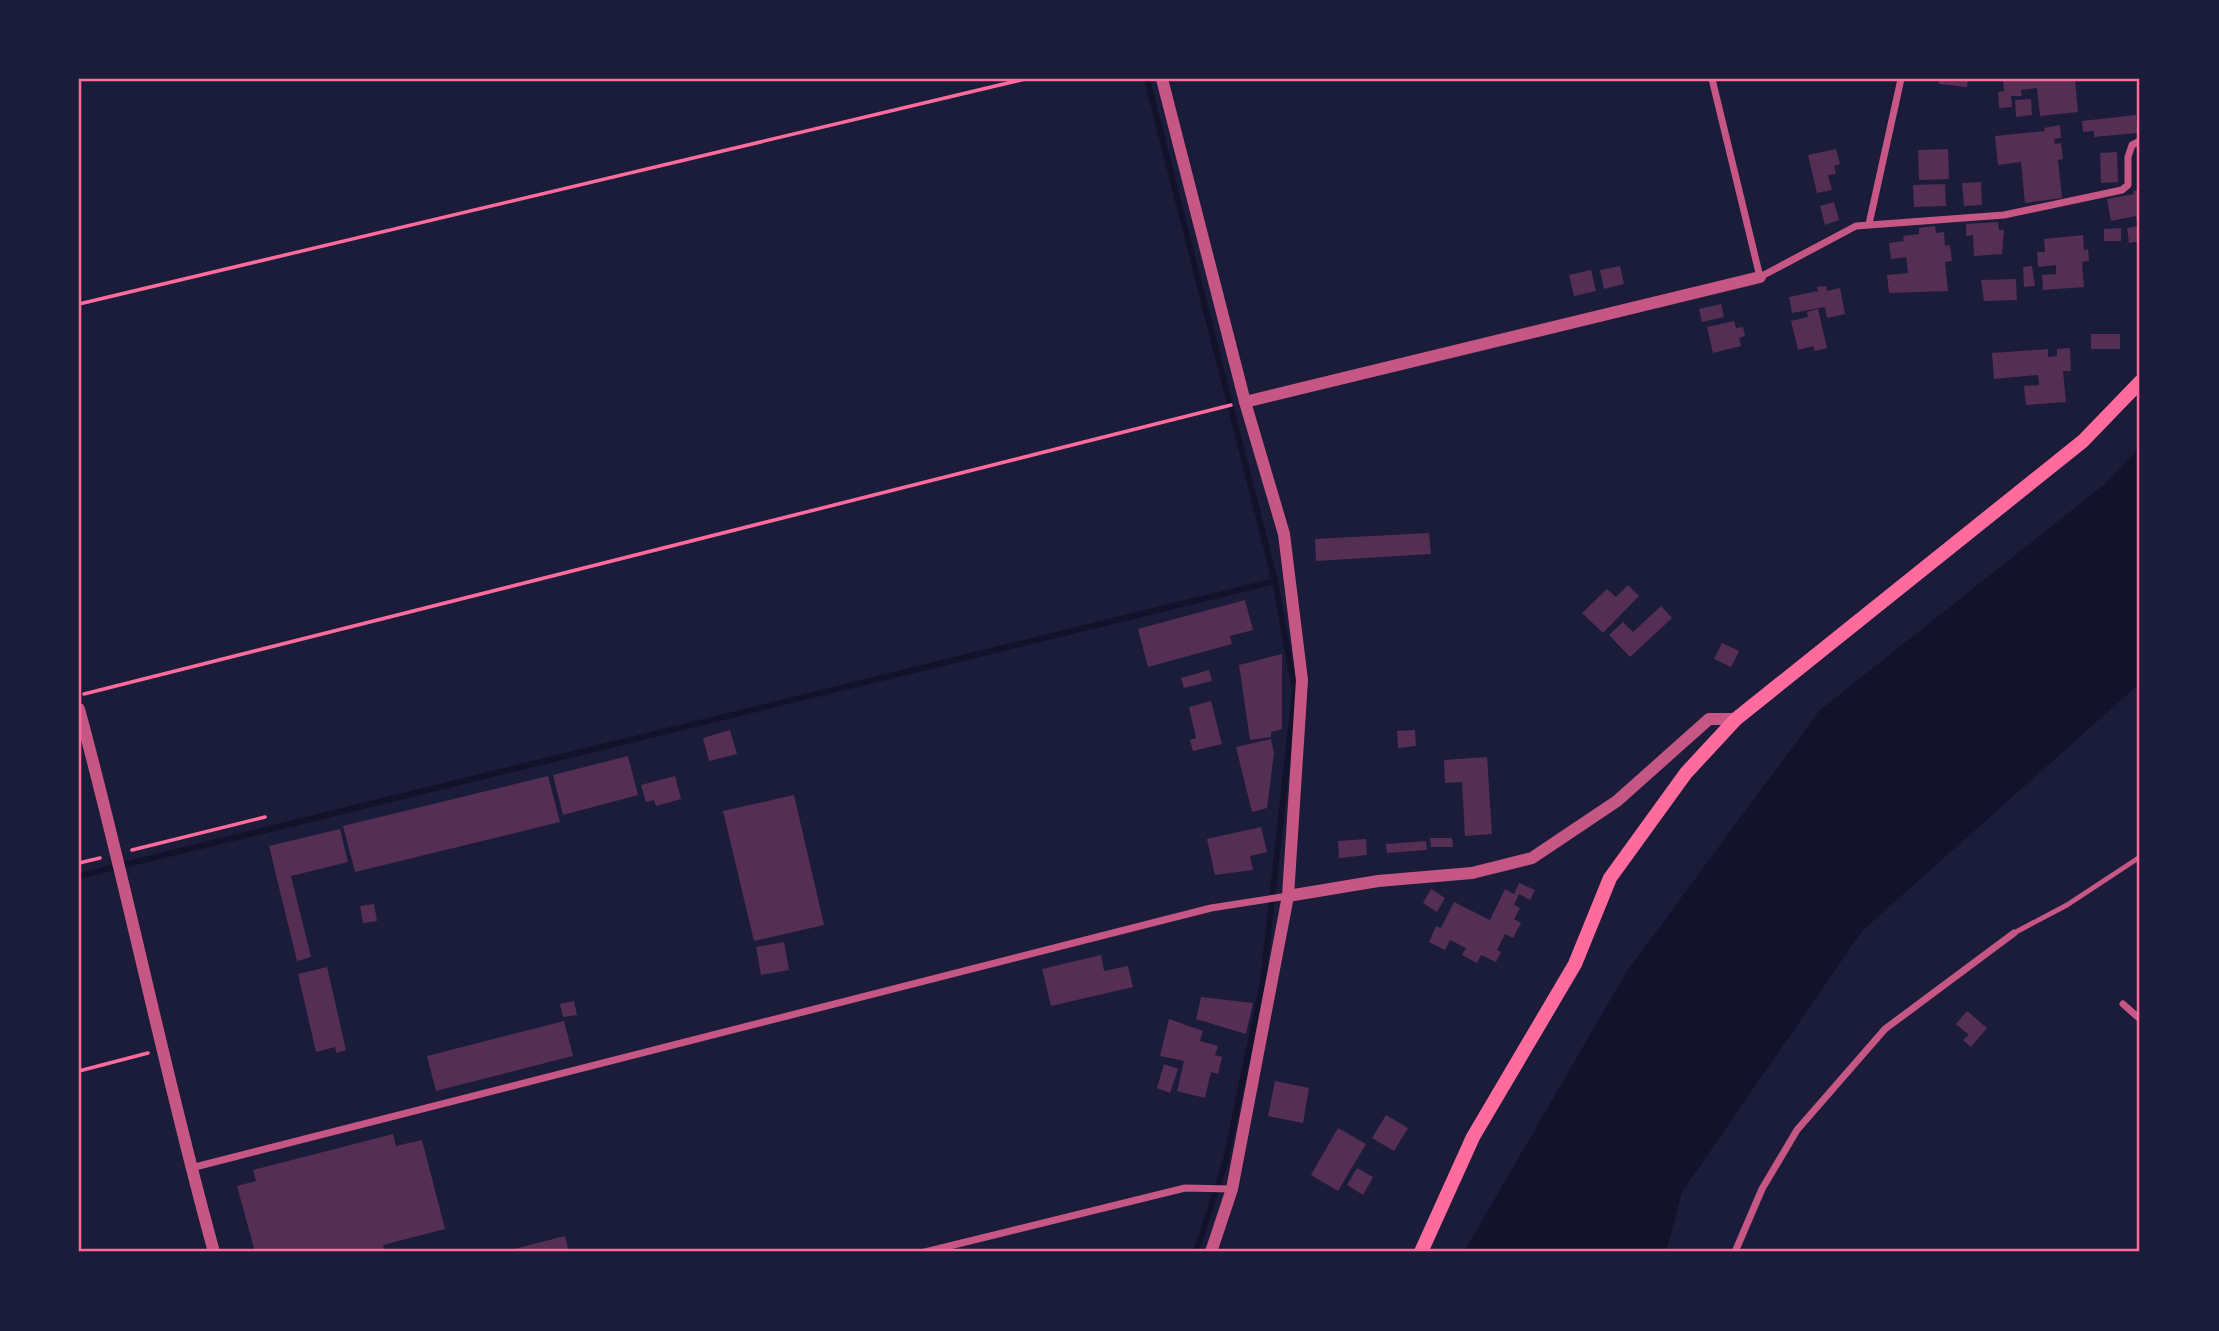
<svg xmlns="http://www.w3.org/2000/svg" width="2219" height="1331" font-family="Overpass,sans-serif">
<rect width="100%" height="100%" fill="#1b1b3a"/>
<path fill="#12122b" d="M 2140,447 L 2140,683 L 1862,931 L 1682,1192 L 1666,1252 L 1464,1252 L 1627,971 L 1820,710 L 2106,483 Z"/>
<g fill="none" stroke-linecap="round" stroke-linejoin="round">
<g stroke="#12122b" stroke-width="6">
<path d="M 1147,79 L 1275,581 L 1295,691 L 1263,982 L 1226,1160 L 1196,1252"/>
<path d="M 79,876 L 1275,581"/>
</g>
</g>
<g fill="#542f53">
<path d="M 1939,79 L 1968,79 L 1967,87 L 1939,84 Z"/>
<path d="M 2003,79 L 2075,79 L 2078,112 L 2040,116 L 2037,88 L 2021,90 L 2022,96 L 2011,96 L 2012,107 L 1999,108 L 1998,92 L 2004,91 Z"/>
<path d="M 2031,99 L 2032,115 L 2016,117 L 2015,100 Z"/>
<path d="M 2136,115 L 2137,133 L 2094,137 L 2094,131 L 2083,132 L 2082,121 Z"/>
<path d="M 2060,125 L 2061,138 L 2054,139 L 2055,144 L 2061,143 L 2063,159 L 2058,160 L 2062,198 L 2025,203 L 2021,162 L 1998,165 L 1995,136 L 2045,131 L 2044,128 Z"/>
<path d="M 1836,149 L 1840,164 L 1834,166 L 1836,174 L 1828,175 L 1832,190 L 1817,193 L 1808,155 Z"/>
<path d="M 1948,149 L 1949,179 L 1919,180 L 1918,150 Z"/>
<path d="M 2117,152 L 2118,182 L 2101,183 L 2100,153 Z"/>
<path d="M 1981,182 L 1982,205 L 1964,206 L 1962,183 Z"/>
<path d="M 1945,184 L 1946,206 L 1914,207 L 1913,185 Z"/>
<path d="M 2140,190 L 2140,241 L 2129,243 L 2127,228 L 2138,226 L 2136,216 L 2111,221 L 2107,199 L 2134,194 L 2133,191 Z"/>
<path d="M 1834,202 L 1839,220 L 1825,225 L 1820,206 Z"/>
<path d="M 1998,222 L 1999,230 L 2004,230 L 2002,254 L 1974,256 L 1973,235 L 1966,236 L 1966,224 Z"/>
<path d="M 1935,226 L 1936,233 L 1944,232 L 1945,246 L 1950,245 L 1952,261 L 1945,262 L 1948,291 L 1889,293 L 1887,275 L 1908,273 L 1906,257 L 1891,259 L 1889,243 L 1904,241 L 1903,236 L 1919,234 L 1919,228 Z"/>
<path d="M 2121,228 L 2121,241 L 2104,241 L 2104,229 Z"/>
<path d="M 2083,235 L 2084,250 L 2088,249 L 2089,261 L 2082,262 L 2084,287 L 2043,290 L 2042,275 L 2056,274 L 2056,265 L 2038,267 L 2037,252 L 2045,252 L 2044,239 Z"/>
<path d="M 1620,266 L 1624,284 L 1604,289 L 1600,270 Z"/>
<path d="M 2032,266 L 2035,286 L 2024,287 L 2023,267 Z"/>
<path d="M 1591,270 L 1596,291 L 1574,296 L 1569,275 Z"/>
<path d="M 2016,279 L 2017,300 L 1984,301 L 1981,280 Z"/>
<path d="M 1826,286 L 1827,291 L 1840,288 L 1845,314 L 1827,318 L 1825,307 L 1792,313 L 1789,297 L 1818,291 L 1817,287 Z"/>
<path d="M 1721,304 L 1724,317 L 1702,322 L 1699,309 Z"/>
<path d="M 1818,309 L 1827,348 L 1815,351 L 1813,346 L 1798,350 L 1791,321 L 1808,317 L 1807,312 Z"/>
<path d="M 1734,321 L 1736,328 L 1743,327 L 1745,336 L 1739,338 L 1741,346 L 1713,353 L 1707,327 Z"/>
<rect x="2091" y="334" width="29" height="15"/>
<path d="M 2070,348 L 2071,371 L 2063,371 L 2066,402 L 2026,405 L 2024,386 L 2039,385 L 2038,375 L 1994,379 L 1992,353 L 2048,349 L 2048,357 L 2057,356 L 2057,349 Z"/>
<path d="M 1429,533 L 1431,554 L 1316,561 L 1315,539 Z"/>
<path d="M 1628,585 L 1639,596 L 1603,633 L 1582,613 L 1607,589 L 1616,597 Z"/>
<path d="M 1245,600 L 1253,630 L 1230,636 L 1232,644 L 1148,667 L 1138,629 Z"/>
<path d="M 1661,606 L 1672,618 L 1630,657 L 1609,635 L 1623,622 L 1633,632 Z"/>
<path d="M 1722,643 L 1739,651 L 1731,667 L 1714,659 Z"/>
<path d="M 1282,654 L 1282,729 L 1271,732 L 1271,737 L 1250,740 L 1239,665 Z"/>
<path d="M 1209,670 L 1212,681 L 1184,688 L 1181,678 Z"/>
<path d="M 1211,701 L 1222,744 L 1193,751 L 1190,740 L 1196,738 L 1189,707 Z"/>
<path d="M 730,730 L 737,754 L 709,761 L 703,738 Z"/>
<path d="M 1415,730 L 1416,746 L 1398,748 L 1397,731 Z"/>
<path d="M 1271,739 L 1274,753 L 1267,808 L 1252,812 L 1236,747 Z"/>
<path d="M 628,756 L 638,795 L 563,815 L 553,775 Z"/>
<path d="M 1487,757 L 1492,834 L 1465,836 L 1462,782 L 1445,783 L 1444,760 Z"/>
<path d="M 548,776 L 560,822 L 355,872 L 343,826 Z"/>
<path d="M 675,776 L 681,799 L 656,806 L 654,800 L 646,802 L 641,785 Z"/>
<path d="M 794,795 L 824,925 L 754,941 L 723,811 Z"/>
<path d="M 1261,827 L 1267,852 L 1250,856 L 1253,870 L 1215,875 L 1207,839 Z"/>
<path d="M 340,829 L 348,862 L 291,876 L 311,957 L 297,961 L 269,846 Z"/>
<path d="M 1430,838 L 1452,838 L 1453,847 L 1431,847 Z"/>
<path d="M 1366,839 L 1367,855 L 1339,858 L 1338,841 Z"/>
<path d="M 1426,841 L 1427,850 L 1387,853 L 1386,844 Z"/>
<path d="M 1519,883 L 1535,890 L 1530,900 L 1519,894 L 1514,905 L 1520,908 L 1514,919 L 1521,923 L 1513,938 L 1505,934 L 1497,950 L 1501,952 L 1496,962 L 1481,955 L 1477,963 L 1462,955 L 1466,948 L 1450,940 L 1445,950 L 1429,942 L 1436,926 L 1441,928 L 1454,902 L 1490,920 L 1505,889 L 1514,894 Z"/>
<path d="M 1431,889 L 1445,898 L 1437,912 L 1423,903 Z"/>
<path d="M 374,904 L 377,921 L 363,923 L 360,906 Z"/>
<path d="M 784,942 L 789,970 L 761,975 L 756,947 Z"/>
<path d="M 1101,955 L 1104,971 L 1128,966 L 1133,987 L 1051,1006 L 1042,969 Z"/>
<path d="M 327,967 L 346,1050 L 336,1053 L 335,1047 L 316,1052 L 298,974 Z"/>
<path d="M 1201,997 L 1253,1003 L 1246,1034 L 1196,1019 Z"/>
<path d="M 574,1001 L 577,1015 L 563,1017 L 560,1004 Z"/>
<path d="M 1967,1011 L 1987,1028 L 1971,1047 L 1963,1040 L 1969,1035 L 1956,1024 Z"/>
<path d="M 1169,1019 L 1203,1031 L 1200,1041 L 1218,1046 L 1215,1055 L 1222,1057 L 1218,1074 L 1211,1072 L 1205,1098 L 1177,1091 L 1184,1061 L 1160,1056 Z"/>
<path d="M 564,1021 L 573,1056 L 436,1091 L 427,1056 Z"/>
<path d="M 1164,1064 L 1178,1069 L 1170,1093 L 1157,1088 Z"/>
<path d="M 1275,1081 L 1309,1088 L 1303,1123 L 1268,1116 Z"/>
<path d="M 1386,1115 L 1408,1128 L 1394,1151 L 1372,1138 Z"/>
<path d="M 1338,1128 L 1366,1144 L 1338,1191 L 1311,1175 Z"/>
<path d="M 393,1134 L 396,1146 L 422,1140 L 445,1229 L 383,1245 L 385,1252 L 255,1252 L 237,1186 L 256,1181 L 253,1170 Z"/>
<path d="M 1357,1168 L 1373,1177 L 1363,1195 L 1347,1185 Z"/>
<path d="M 565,1236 L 569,1252 L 506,1252 L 506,1251 Z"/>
</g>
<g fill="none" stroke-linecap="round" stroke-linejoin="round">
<g stroke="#ff6b9d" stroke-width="3.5">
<path d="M 79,304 L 1025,79"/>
<path d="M 84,694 L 1231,405"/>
<path d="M 132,850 L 265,817"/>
<path d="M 79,863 L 100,858"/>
<path d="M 79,1071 L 148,1053"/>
</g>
<path stroke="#c65784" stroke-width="5" d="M 2014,933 L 2067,905 L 2140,857"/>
<g stroke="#c65784" stroke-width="7">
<path d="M 1712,79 L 1760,277 L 1856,226 L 2004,215 L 2122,190 L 2128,185 L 2128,157 L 2132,145 L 2140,141"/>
<path d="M 1869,224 L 1901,79"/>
<path d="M 2123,1004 L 2140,1019"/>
<path d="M 191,1168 L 1211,908 L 1288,896"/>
<path d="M 925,1252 L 1185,1188 L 1232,1189"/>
<path d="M 1735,1252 L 1762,1189 L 1797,1130 L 1885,1029 L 2014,933"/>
</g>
<g stroke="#c65784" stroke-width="12">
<path d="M 1162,79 L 1245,402 L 1284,534 L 1302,680 L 1288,896 L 1232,1189 L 1211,1252"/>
<path d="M 1245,402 L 1760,277"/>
<path d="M 79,709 C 128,889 164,1072 214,1252"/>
<path d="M 1288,896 L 1378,881 L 1472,873 L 1532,858 L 1617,801 L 1709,719 L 1736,719"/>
</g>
<path stroke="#ff6b9d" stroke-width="14" d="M 1421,1252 L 1473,1137 L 1575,964 L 1610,878 L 1686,773 L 1736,719 L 2083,441 L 2140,382"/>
</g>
<rect width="2219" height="1331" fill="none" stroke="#1b1b3a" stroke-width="161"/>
<rect x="80" y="80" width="2058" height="1170" fill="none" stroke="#ff6b9d" stroke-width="2.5"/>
</svg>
